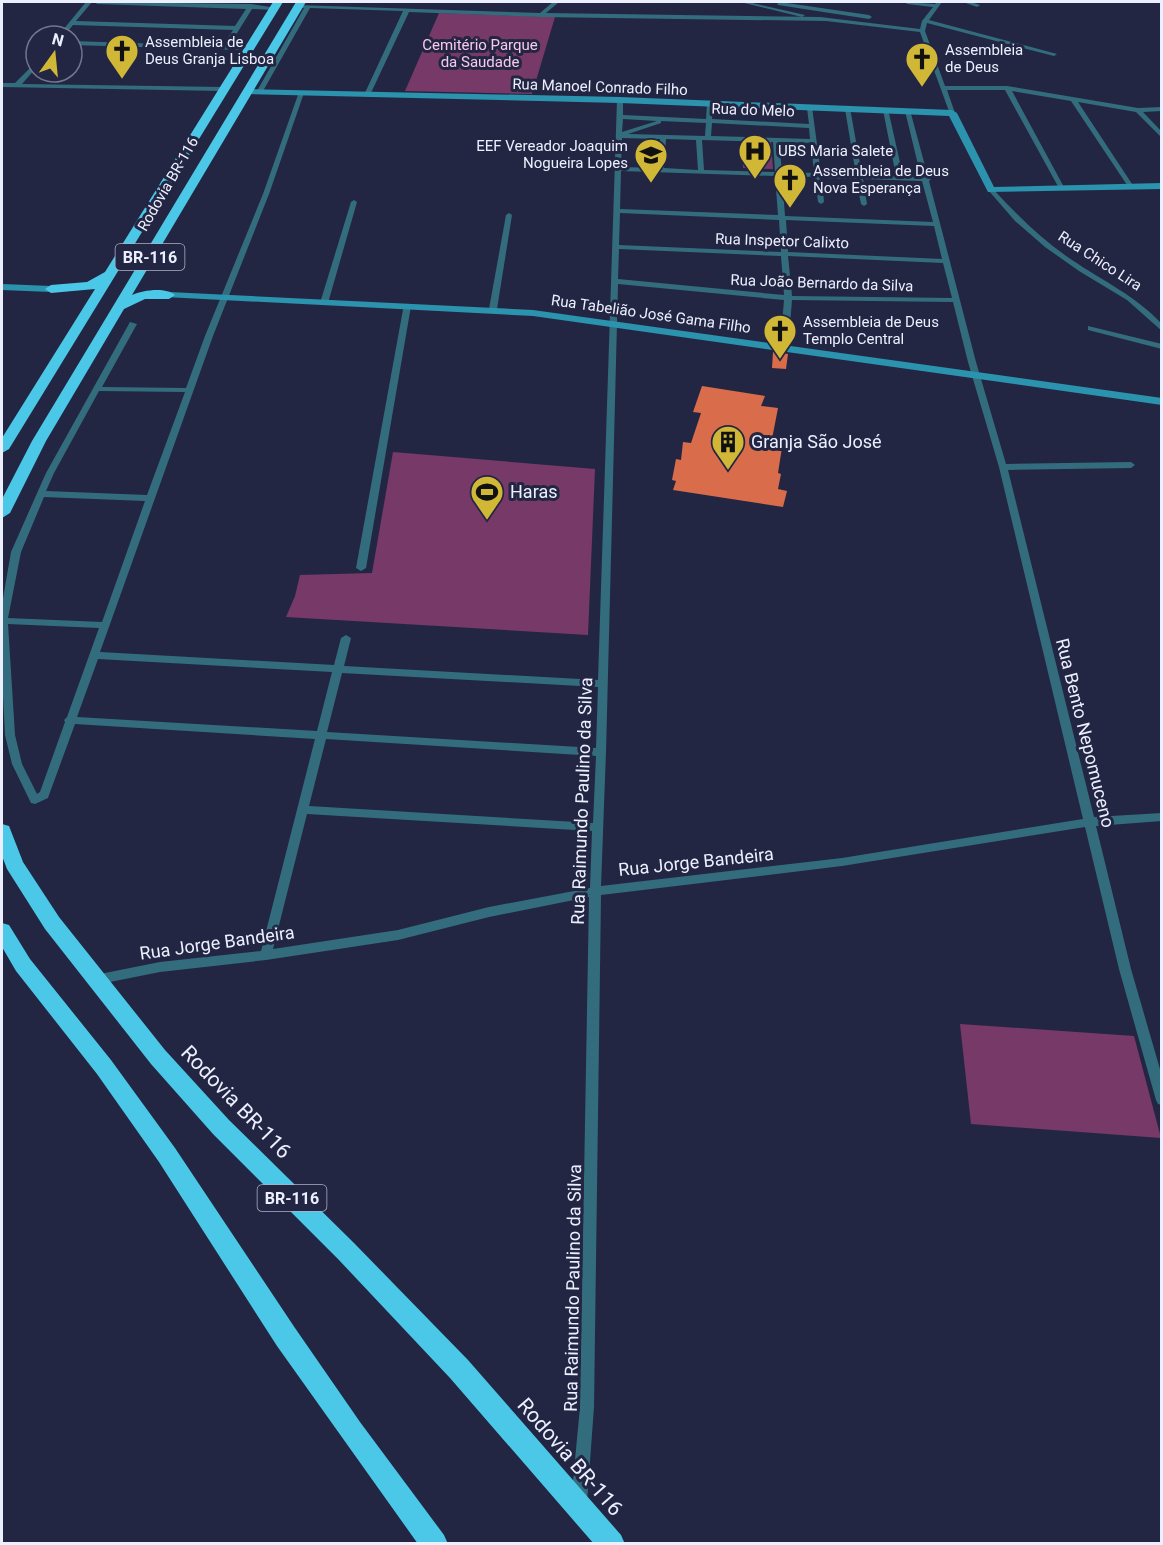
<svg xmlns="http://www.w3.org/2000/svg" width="1163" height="1545" font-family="Roboto,sans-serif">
<rect width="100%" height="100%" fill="#232643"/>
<g fill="#773967">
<path d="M 439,13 L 555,17 L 532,94 L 405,91 Z"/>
<path d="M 742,140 L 771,141 L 773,169 L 743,168 Z"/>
<path d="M 393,452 L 595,469 L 588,635 L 286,617 L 295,596 L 300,575 L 372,573 Z"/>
<path d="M 960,1024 L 1134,1036 L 1161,1138 L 971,1124 Z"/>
</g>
<g fill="#d96c4b">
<path d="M 773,352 L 788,354 L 786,369 L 772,368 Z"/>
<path d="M 702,386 L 765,396 L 761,406 L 778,408 L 772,439 L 783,441 L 778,473 L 781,474 L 778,489 L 787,491 L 783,507 L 673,490 L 676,481 L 672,480 L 676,459 L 681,460 L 683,442 L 691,443 L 701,413 L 693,412 Z"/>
</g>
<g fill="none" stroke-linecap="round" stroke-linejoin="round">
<g fill="#336d7d" fill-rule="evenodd">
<path d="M 86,2 L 92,2 L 76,21 L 235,26 L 246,9 L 97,4 L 95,2 L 251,4 L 277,8 L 274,10 L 252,9 L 229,46 L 242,47 L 242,49 L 240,50 L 72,45 L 72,41 L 223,46 L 233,30 L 73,25 L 64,36 L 58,36 Z"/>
<path d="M 553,2 L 559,2 L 546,13 L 820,17 L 920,29 L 922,21 L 933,7 L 907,4 L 905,2 L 935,4 L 937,2 L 942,2 L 929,20 L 1057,54 L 1054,56 L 927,23 L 925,31 L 945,86 L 1007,86 L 1138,108 L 1162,107 L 1162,111 L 1143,112 L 1162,132 L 1162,138 L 1136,112 L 1078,102 L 1134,187 L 1129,188 L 1071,101 L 1012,91 L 1065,189 L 1060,190 L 1005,90 L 947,90 L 955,113 L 950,114 L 920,32 L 826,21 L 541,17 L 409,12 L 370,95 L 367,97 L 364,95 L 403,11 L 310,8 L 263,91 L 260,93 L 257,91 L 304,8 L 296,7 L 296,5 L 540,13 Z"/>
<path d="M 740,2 L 748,2 L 805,15 L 802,17 Z"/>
<path d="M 780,2 L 869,15 L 872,17 L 869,19 L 778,5 L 777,4 Z"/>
<path d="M 963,2 L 971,2 L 980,5 L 977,7 Z"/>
<path d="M 36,62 L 36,68 L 22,84 L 222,87 L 225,89 L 222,91 L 2,87 L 2,83 L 15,83 Z"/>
<path d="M 299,92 L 304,93 L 269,194 L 213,336 L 100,652 L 334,665 L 341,638 L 346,635 L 351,638 L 344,666 L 598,680 L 617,100 L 620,98 L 623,100 L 623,115 L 706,119 L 707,104 L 710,102 L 713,104 L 712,119 L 809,124 L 807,108 L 812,107 L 821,174 L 856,175 L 845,109 L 850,108 L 862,175 L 896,176 L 883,110 L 888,109 L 903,176 L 921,177 L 905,111 L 910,110 L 928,177 L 931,179 L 929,181 L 976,362 L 1006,464 L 1131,462 L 1135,465 L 1131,468 L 1008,470 L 1094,817 L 1162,813 L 1162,821 L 1096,826 L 1131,969 L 1162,1076 L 1162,1105 L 1158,1104 L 1156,1100 L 1119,969 L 1085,827 L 842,866 L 601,895 L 594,1407 L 587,1502 L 584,1507 L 579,1510 L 574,1507 L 571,1502 L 580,1407 L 589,897 L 489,917 L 398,940 L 266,960 L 160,972 L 95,985 L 91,984 L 89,980 L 91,976 L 95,975 L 160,962 L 261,951 L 315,739 L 75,724 L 49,795 L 48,798 L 35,804 L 31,803 L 12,764 L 5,735 L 2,677 L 2,604 L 11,552 L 46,473 L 130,322 L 137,324 L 102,387 L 186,388 L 205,336 L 263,194 ZM 623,119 L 657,121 L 622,132 ZM 661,121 L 706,123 L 705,136 L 628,134 L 661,123 ZM 712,123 L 809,128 L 810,139 L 711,136 ZM 622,138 L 660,139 L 658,168 L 621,167 ZM 666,139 L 696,140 L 698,170 L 664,168 ZM 702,140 L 773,142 L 775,172 L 704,170 ZM 779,142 L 811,143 L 814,173 L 782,172 ZM 621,171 L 775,176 L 778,215 L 620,209 ZM 782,176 L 815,177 L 818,202 L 821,204 L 824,202 L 822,178 L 856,179 L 861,204 L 864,206 L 867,204 L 863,179 L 922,181 L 933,222 L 785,216 ZM 620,213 L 779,220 L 781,252 L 619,245 ZM 786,220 L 934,226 L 942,259 L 788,252 ZM 619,249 L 781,256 L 784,295 L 618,279 ZM 788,256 L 943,263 L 952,298 L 792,296 ZM 618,284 L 784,300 L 780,348 L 784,350 L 788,348 L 792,300 L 953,302 L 968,362 L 999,467 L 1083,819 L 842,858 L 601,886 L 606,752 ZM 99,391 L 185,392 L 147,495 L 46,491 L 54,473 ZM 44,497 L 145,501 L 102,622 L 8,618 L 21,552 ZM 8,624 L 99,628 L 67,717 L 64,720 L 65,722 L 40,792 L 37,794 L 22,764 L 15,735 ZM 98,659 L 332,672 L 317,731 L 77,717 ZM 342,673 L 598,687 L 596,748 L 327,732 ZM 326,739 L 596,756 L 593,823 L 309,806 ZM 307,814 L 592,831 L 590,888 L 489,907 L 398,930 L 273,949 Z"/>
<path d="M 989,189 L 993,189 C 1017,215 1042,240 1072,260 C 1103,281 1136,296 1162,324 L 1162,331 L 1127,300 L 1079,271 L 1045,247 L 1015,221 L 989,191 Z"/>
<path d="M 354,200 L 357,202 L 328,303 L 321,305 L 320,303 L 351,202 Z"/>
<path d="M 509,213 L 512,215 L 497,309 L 493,311 L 489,309 L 506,215 Z"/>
<path d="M 404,304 L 411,306 L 366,568 L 361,571 L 356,568 Z"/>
<path d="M 1088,326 L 1162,344 L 1162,349 L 1088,330 Z"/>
</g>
<g fill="#2b93ad" fill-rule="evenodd">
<path d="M 245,89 L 620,97 L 952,110 L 957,113 L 994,187 L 1162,183 L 1162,189 L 988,192 L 949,116 L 620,103 L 248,94 L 245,93 Z"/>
<path d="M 2,284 L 51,286 L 56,289 L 51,292 L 2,290 Z"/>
<path d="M 169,292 L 533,310 L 1162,398 L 1162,405 L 533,316 L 165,297 L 165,293 Z"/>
</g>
<g fill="#4bc7e7" fill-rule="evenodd">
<path d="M 273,2 L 283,2 L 9,449 L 2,453 L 2,438 L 95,289 L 51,293 L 45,289 L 51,285 L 87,282 L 105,272 Z"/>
<path d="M 296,2 L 306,2 L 132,295 C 143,290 166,287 175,295 L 169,299 L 145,299 L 124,309 L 46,441 L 10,513 L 2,518 L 2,499 L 32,441 Z"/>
<path d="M 2,824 L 9,826 L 23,862 L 59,917 L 165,1050 L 229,1120 L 354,1243 L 468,1360 L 621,1535 L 625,1544 L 594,1544 L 450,1378 L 338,1259 L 213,1134 L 151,1064 L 45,929 L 7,869 L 2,856 Z"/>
<path d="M 2,923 L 9,925 L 30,959 L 111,1060 L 175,1148 L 295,1328 L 360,1422 L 444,1535 L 448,1544 L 418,1544 L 277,1346 L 159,1162 L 97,1074 L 16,971 L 2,947 Z"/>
</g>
</g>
<defs>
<g id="church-pin" transform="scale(1.725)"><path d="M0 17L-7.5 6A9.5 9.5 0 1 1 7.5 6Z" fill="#d0b736" stroke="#232643"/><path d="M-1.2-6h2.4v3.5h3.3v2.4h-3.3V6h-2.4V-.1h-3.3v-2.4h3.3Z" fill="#111"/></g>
<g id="hospital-pin" transform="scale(1.725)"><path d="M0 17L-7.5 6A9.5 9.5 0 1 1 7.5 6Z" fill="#d0b736" stroke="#232643"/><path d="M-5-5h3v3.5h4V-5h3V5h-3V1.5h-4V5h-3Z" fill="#111"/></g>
<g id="school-pin" transform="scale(1.725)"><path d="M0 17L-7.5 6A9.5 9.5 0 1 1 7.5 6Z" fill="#d0b736" stroke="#232643"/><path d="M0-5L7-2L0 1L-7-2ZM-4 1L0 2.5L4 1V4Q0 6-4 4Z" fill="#111"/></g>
<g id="building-pin" transform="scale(1.725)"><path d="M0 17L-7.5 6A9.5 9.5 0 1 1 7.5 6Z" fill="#d0b736" stroke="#232643"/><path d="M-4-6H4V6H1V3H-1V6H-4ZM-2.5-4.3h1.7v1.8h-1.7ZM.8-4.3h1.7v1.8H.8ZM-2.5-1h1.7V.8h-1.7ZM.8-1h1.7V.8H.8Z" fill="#111"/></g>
<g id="stadium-pin" transform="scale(1.725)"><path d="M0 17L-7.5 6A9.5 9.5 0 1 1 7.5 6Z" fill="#d0b736" stroke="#232643"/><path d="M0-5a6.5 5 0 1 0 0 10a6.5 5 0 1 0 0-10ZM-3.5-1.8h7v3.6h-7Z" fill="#111"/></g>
</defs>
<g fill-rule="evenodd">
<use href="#church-pin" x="122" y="51"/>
<use href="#church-pin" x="922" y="59"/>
<use href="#hospital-pin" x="755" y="151"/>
<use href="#school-pin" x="651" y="155"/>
<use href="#church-pin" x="790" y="180"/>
<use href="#church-pin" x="780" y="331"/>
<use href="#building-pin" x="728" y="442"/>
<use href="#stadium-pin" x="487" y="492"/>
</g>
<g text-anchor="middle" stroke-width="6" stroke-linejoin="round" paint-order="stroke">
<g font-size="15" fill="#eceffe" stroke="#232643" text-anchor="start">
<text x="145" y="47">Assembleia de<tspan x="145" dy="17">Deus Granja Lisboa</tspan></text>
<text x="945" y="55">Assembleia<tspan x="945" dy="17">de Deus</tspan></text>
<text x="628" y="151" text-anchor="end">EEF Vereador Joaquim<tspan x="628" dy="17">Nogueira Lopes</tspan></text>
<text x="778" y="156">UBS Maria Salete</text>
<text x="813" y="176">Assembleia de Deus<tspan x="813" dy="17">Nova Esperança</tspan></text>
<text x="803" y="327">Assembleia de Deus<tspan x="803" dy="17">Templo Central</tspan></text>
</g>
<g font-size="15" fill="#f9c8ea" stroke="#232643">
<text x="480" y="50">Cemitério Parque<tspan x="480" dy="17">da Saudade</tspan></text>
</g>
<g font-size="15" fill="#eceffe" stroke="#232643">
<text transform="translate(600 87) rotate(2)" y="5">Rua Manoel Conrado Filho</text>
<text transform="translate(753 110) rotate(2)" y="5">Rua do Melo</text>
<text transform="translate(168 184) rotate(-60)" y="5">Rodovia BR-116</text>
<text transform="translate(782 241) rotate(2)" y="5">Rua Inspetor Calixto</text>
<text transform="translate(1100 261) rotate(33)" y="5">Rua Chico Lira</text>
<text transform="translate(822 283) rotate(2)" y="5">Rua João Bernardo da Silva</text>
<text transform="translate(651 314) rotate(8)" y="5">Rua Tabelião José Gama Filho</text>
</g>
<g fill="#232643" stroke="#b0b3c6" stroke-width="1.5">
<rect x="115.5" y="244" width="69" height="26" rx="4.5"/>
<rect x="257.5" y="1185" width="69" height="26" rx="4.5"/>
</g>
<g font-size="16" font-weight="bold" fill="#eceffe">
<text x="150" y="263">BR-116</text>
<text x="292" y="1204">BR-116</text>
</g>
<g font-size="18" fill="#eceffe" stroke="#232643" text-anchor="start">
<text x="751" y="448">Granja São José</text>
<text x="510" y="498">Haras</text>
</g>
<g font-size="18" fill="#eceffe" stroke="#232643">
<text transform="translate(1085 733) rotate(76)" y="6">Rua Bento Nepomuceno</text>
<text transform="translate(582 801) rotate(-88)" y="6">Rua Raimundo Paulino da Silva</text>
<text transform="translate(696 862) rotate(-6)" y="6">Rua Jorge Bandeira</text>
<text transform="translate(217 943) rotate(-8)" y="6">Rua Jorge Bandeira</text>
<text transform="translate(573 1288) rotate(-89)" y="6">Rua Raimundo Paulino da Silva</text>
</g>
<g font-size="21" fill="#eceffe" stroke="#232643">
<text transform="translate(236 1102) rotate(46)" y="7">Rodovia BR-116</text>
<text transform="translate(570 1457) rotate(49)" y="7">Rodovia BR-116</text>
</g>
</g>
<rect width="1163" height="1545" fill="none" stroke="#eceffe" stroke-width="6"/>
<g transform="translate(54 54) rotate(15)"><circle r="28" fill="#232643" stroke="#73768e" stroke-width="1.5"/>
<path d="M0-4.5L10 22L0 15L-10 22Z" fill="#d0b736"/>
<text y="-9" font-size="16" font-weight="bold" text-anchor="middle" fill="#eceffe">N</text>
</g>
</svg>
